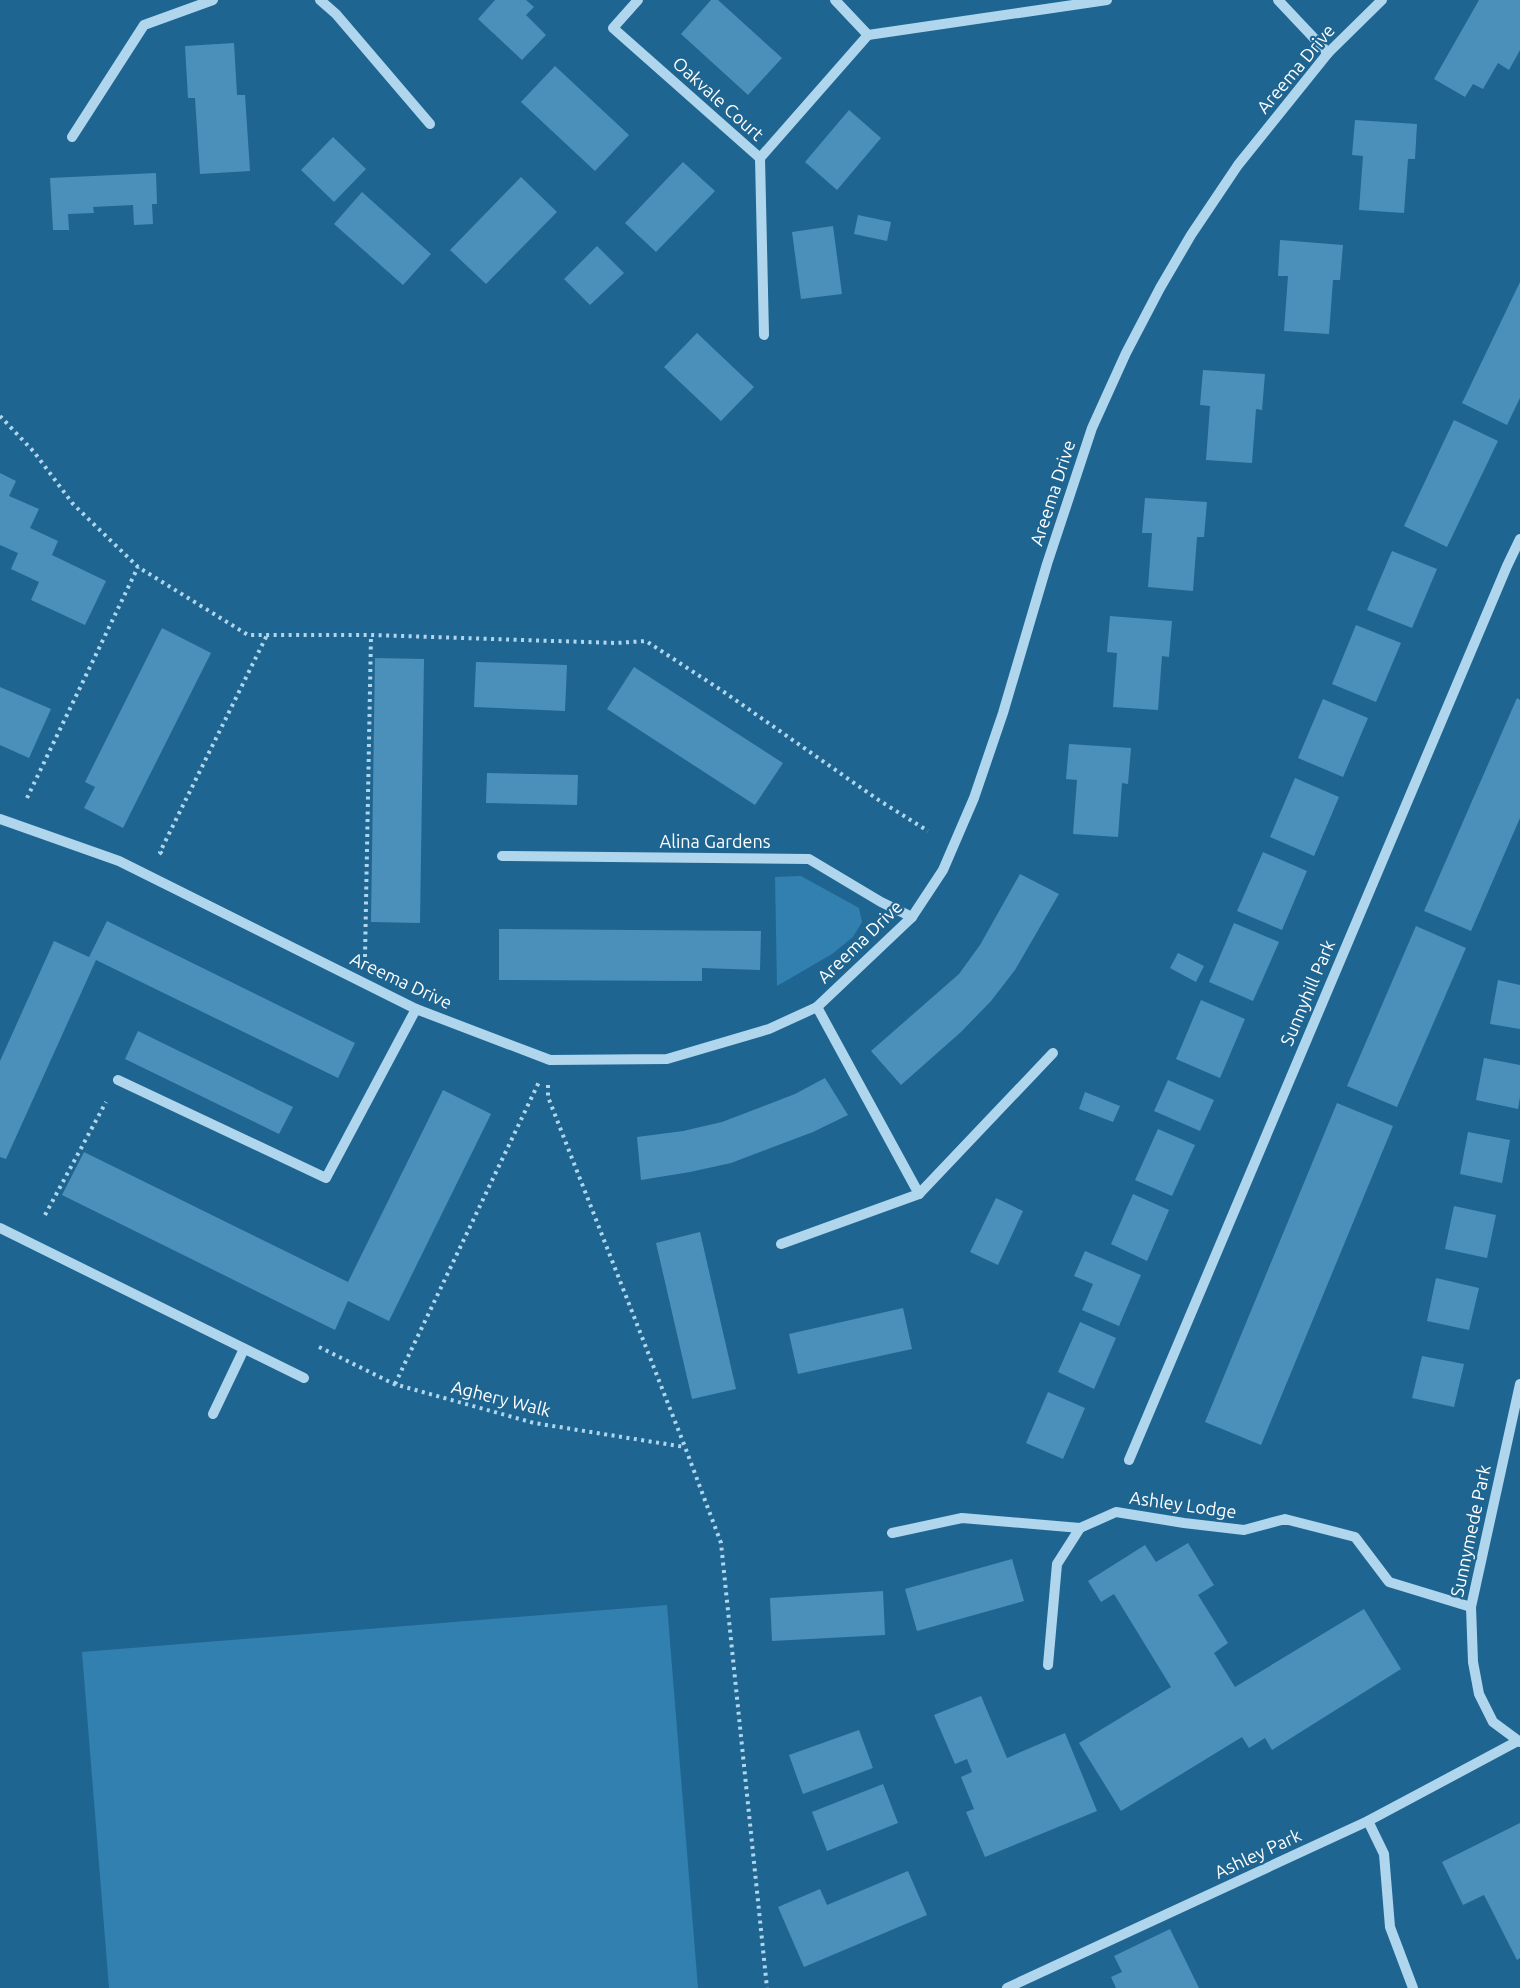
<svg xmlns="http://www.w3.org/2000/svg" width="1520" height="1988" font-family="Ubuntu,sans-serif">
<rect width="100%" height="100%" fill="#1f6591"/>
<g fill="#3280af">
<path d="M 801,876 L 859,908 L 862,922 L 853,937 L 832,954 L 777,986 L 775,877 Z"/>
<path d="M 667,1605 L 698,1988 L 109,1988 L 82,1652 Z"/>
</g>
<g fill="#4b90ba">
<path d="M 495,0 L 526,0 L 534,7 L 526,15 L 546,35 L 522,60 L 478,19 Z"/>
<path d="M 711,0 L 718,0 L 782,58 L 748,95 L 681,34 Z"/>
<path d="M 1479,0 L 1520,0 L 1520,50 L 1509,70 L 1498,63 L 1483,89 L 1473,84 L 1465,97 L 1434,79 Z"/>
<path d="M 234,43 L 237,95 L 245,95 L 250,171 L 200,174 L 195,98 L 188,98 L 185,46 Z"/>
<path d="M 555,66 L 629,135 L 595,171 L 521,102 Z"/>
<path d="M 849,110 L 881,138 L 837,190 L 805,162 Z"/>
<path d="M 1355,120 L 1417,124 L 1415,159 L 1408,159 L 1404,213 L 1359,210 L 1363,156 L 1352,155 Z"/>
<path d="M 333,137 L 366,169 L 334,202 L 301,170 Z"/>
<path d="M 683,162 L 715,191 L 656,252 L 625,223 Z"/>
<path d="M 156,173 L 157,204 L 152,204 L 153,224 L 134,225 L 133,205 L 93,207 L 94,213 L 68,214 L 69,230 L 53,230 L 50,178 Z"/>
<path d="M 521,177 L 557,212 L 486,284 L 450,250 Z"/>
<path d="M 362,192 L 431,254 L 403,285 L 334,224 Z"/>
<path d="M 858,215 L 891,222 L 887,241 L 854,234 Z"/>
<path d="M 833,226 L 842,294 L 801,299 L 792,232 Z"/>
<path d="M 1280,240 L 1343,245 L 1340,280 L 1333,280 L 1329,334 L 1284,331 L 1288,276 L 1278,276 Z"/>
<path d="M 597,246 L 624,273 L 590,305 L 564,279 Z"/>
<path d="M 1520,282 L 1520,398 L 1507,425 L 1462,403 Z"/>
<path d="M 697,333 L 754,387 L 721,421 L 664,367 Z"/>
<path d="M 1203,370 L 1265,374 L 1262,410 L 1256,409 L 1252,463 L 1206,460 L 1210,406 L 1200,405 Z"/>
<path d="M 1454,420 L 1498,441 L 1447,547 L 1404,526 Z"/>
<path d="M 0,473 L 16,481 L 9,496 L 39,509 L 30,528 L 58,541 L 52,555 L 106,581 L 85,625 L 31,600 L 39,582 L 11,569 L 18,553 L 0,545 Z"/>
<path d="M 1145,498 L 1207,502 L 1204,537 L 1197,537 L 1193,591 L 1148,587 L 1152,533 L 1142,533 Z"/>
<path d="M 1392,551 L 1437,569 L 1412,628 L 1367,610 Z"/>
<path d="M 1110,616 L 1172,621 L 1169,657 L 1162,656 L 1158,710 L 1113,707 L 1117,653 L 1107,652 Z"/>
<path d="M 1356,625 L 1401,643 L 1376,702 L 1332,684 Z"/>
<path d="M 162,628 L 211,653 L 123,828 L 84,808 L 95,787 L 85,782 Z"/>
<path d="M 375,658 L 424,659 L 420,923 L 371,922 Z"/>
<path d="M 476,662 L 567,665 L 565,711 L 474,707 Z"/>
<path d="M 634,667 L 783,763 L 755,805 L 607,709 Z"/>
<path d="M 0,687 L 51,709 L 29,758 L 0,745 Z"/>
<path d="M 1517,698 L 1520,700 L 1520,818 L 1471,931 L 1424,911 Z"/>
<path d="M 1323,699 L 1368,718 L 1343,777 L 1298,758 Z"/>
<path d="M 1069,744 L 1131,748 L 1128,784 L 1122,783 L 1118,837 L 1073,834 L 1077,780 L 1066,779 Z"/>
<path d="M 487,773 L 578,775 L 577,805 L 486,803 Z"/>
<path d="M 1295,778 L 1339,797 L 1314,856 L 1270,837 Z"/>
<path d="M 1263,852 L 1307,871 L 1282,930 L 1237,911 Z"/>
<path d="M 1020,874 L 1059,894 L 1015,970 L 991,1001 L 961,1032 L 901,1085 L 871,1051 L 959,974 L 980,945 Z"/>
<path d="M 107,921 L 355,1043 L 338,1078 L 96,960 L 6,1159 L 0,1157 L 0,1061 L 54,941 L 89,957 Z"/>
<path d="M 1234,923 L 1279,942 L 1253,1001 L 1209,982 Z"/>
<path d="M 1416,926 L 1466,948 L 1397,1107 L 1347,1086 Z"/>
<path d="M 499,929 L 761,931 L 760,970 L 702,968 L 702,981 L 499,980 Z"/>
<path d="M 1178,953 L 1204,966 L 1196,982 L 1170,968 Z"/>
<path d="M 1498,980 L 1520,985 L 1520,1029 L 1490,1024 Z"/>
<path d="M 1201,1000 L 1245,1019 L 1220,1078 L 1176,1059 Z"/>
<path d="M 138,1031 L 293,1107 L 279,1134 L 125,1059 Z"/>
<path d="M 1484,1058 L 1520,1065 L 1520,1097 L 1518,1109 L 1476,1100 Z"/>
<path d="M 825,1078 L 848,1115 L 813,1132 L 731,1163 L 690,1172 L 641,1180 L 637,1137 L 683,1131 L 722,1122 L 795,1094 Z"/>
<path d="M 1168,1080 L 1214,1100 L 1200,1131 L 1154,1111 Z"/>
<path d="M 443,1090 L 491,1114 L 389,1321 L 348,1301 L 335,1330 L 62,1195 L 84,1152 L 348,1282 Z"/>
<path d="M 1085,1092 L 1120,1106 L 1113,1122 L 1079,1109 Z"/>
<path d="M 1337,1103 L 1393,1126 L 1261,1445 L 1205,1422 Z"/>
<path d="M 1158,1129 L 1195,1145 L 1172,1196 L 1135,1180 Z"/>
<path d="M 1468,1132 L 1510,1140 L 1502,1183 L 1460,1174 Z"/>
<path d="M 1133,1194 L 1169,1210 L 1147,1261 L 1111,1244 Z"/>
<path d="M 996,1198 L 1023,1211 L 998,1265 L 970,1252 Z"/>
<path d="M 1454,1206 L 1496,1215 L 1487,1258 L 1445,1249 Z"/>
<path d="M 700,1232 L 736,1389 L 692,1399 L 656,1243 Z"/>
<path d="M 1085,1251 L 1141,1275 L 1119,1326 L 1082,1310 L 1093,1284 L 1074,1276 Z"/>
<path d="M 1436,1278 L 1479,1288 L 1469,1330 L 1427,1321 Z"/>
<path d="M 903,1308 L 912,1349 L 798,1374 L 789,1334 Z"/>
<path d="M 1080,1322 L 1116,1338 L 1094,1389 L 1058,1372 Z"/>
<path d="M 1422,1356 L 1464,1364 L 1454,1407 L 1412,1398 Z"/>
<path d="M 1048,1392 L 1085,1408 L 1063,1459 L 1026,1443 Z"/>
<path d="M 1188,1543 L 1214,1585 L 1198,1595 L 1228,1643 L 1214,1653 L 1235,1687 L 1364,1609 L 1401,1669 L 1272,1750 L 1265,1738 L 1249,1748 L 1242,1737 L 1121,1811 L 1079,1743 L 1171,1687 L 1114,1594 L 1101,1602 L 1088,1581 L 1145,1545 L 1156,1562 Z"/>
<path d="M 1012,1559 L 1024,1601 L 917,1631 L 905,1589 Z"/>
<path d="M 883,1591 L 885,1635 L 772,1641 L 770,1598 Z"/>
<path d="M 981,1696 L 1007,1758 L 1065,1733 L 1097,1811 L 985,1857 L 966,1812 L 974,1809 L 961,1777 L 972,1772 L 967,1759 L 955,1764 L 934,1715 Z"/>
<path d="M 859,1730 L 873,1768 L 803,1794 L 789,1755 Z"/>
<path d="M 883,1784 L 898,1823 L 827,1851 L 812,1812 Z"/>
<path d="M 1520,1823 L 1520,1958 L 1517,1960 L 1484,1895 L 1463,1905 L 1442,1862 Z"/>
<path d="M 908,1871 L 927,1915 L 804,1967 L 778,1907 L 820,1889 L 827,1905 Z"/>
<path d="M 1170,1929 L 1199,1988 L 1116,1988 L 1111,1977 L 1122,1972 L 1114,1956 Z"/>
</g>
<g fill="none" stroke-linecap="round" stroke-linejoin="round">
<g stroke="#b0d6ed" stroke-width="4" stroke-dasharray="3 4.5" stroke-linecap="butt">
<path d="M 0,416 L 34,452 L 73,504 L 138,567 L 248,635 L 371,635 L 616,643 L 646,641 L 724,692 L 877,799 L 928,831"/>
<path d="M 27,798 L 138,567"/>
<path d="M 162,854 L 160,852 L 267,635"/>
<path d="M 365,957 L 371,635"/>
<path d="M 548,1085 L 548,1097 L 685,1447 L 721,1543 L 767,1988"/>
<path d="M 45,1215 L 106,1102"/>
<path d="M 319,1347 L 394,1384 L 534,1423 L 685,1447"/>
<path d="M 395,1384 L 539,1082"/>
</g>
<g stroke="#b0d6ed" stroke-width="10">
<path d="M 320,0 L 336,14 L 430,124"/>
<path d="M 638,0 L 613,28 L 760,158 L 868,35"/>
<path d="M 835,0 L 868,35 L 1107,0"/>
<path d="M 1278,0 L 1328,53"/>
<path d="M 72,137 L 144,25 L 213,0"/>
<path d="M 760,158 L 764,335"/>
<path d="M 0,819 L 119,861 L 416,1009 L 550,1060 L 667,1059 L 769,1029 L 817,1007 L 912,917 L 943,870 L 974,798 L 1003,713 L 1047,564 L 1092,428 L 1126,353 L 1160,288 L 1191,235 L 1238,165 L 1328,53 L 1382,0"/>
<path d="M 502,856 L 809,859 L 881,902 L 912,917"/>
<path d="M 817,1007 L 919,1194"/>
<path d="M 118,1080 L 326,1178 L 416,1009"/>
<path d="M 0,1228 L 304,1378"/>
<path d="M 781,1244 L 919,1194 L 1053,1053"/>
<path d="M 1520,1384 L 1471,1607 L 1473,1662 L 1479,1694 L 1493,1722 L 1520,1742"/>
<path d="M 213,1414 L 244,1349"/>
<path d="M 1129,1460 L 1507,566 L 1520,539"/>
<path d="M 892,1533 L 962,1518 L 1080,1528"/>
<path d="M 1048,1665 L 1057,1564 L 1080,1528 L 1116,1512 L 1184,1523 L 1244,1530 L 1285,1519 L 1355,1537 L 1389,1582 L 1471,1607"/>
<path d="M 1368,1821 L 1384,1854 L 1390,1927 L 1413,1988"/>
<path d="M 1007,1988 L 1368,1821 L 1518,1741"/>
</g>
</g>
<g text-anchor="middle" stroke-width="4.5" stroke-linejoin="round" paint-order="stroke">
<g font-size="18" fill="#fff" stroke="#1f6591">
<text transform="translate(1296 69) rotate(-50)" y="6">Areema Drive</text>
<text transform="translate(718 99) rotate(42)" y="6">Oakvale Court</text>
<text transform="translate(1053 493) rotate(-72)" y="6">Areema Drive</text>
<text x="715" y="848">Alina Gardens</text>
<text transform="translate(860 942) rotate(-44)" y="6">Areema Drive</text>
<text transform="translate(401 981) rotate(25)" y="6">Areema Drive</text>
<text transform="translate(1308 993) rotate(-67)" y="6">Sunnyhill Park</text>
<text transform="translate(501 1399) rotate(14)" y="6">Aghery Walk</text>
<text transform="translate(1183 1505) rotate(8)" y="6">Ashley Lodge</text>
<text transform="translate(1471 1531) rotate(-78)" y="6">Sunnymede Park</text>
<text transform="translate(1258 1854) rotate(-25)" y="6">Ashley Park</text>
</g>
</g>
</svg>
